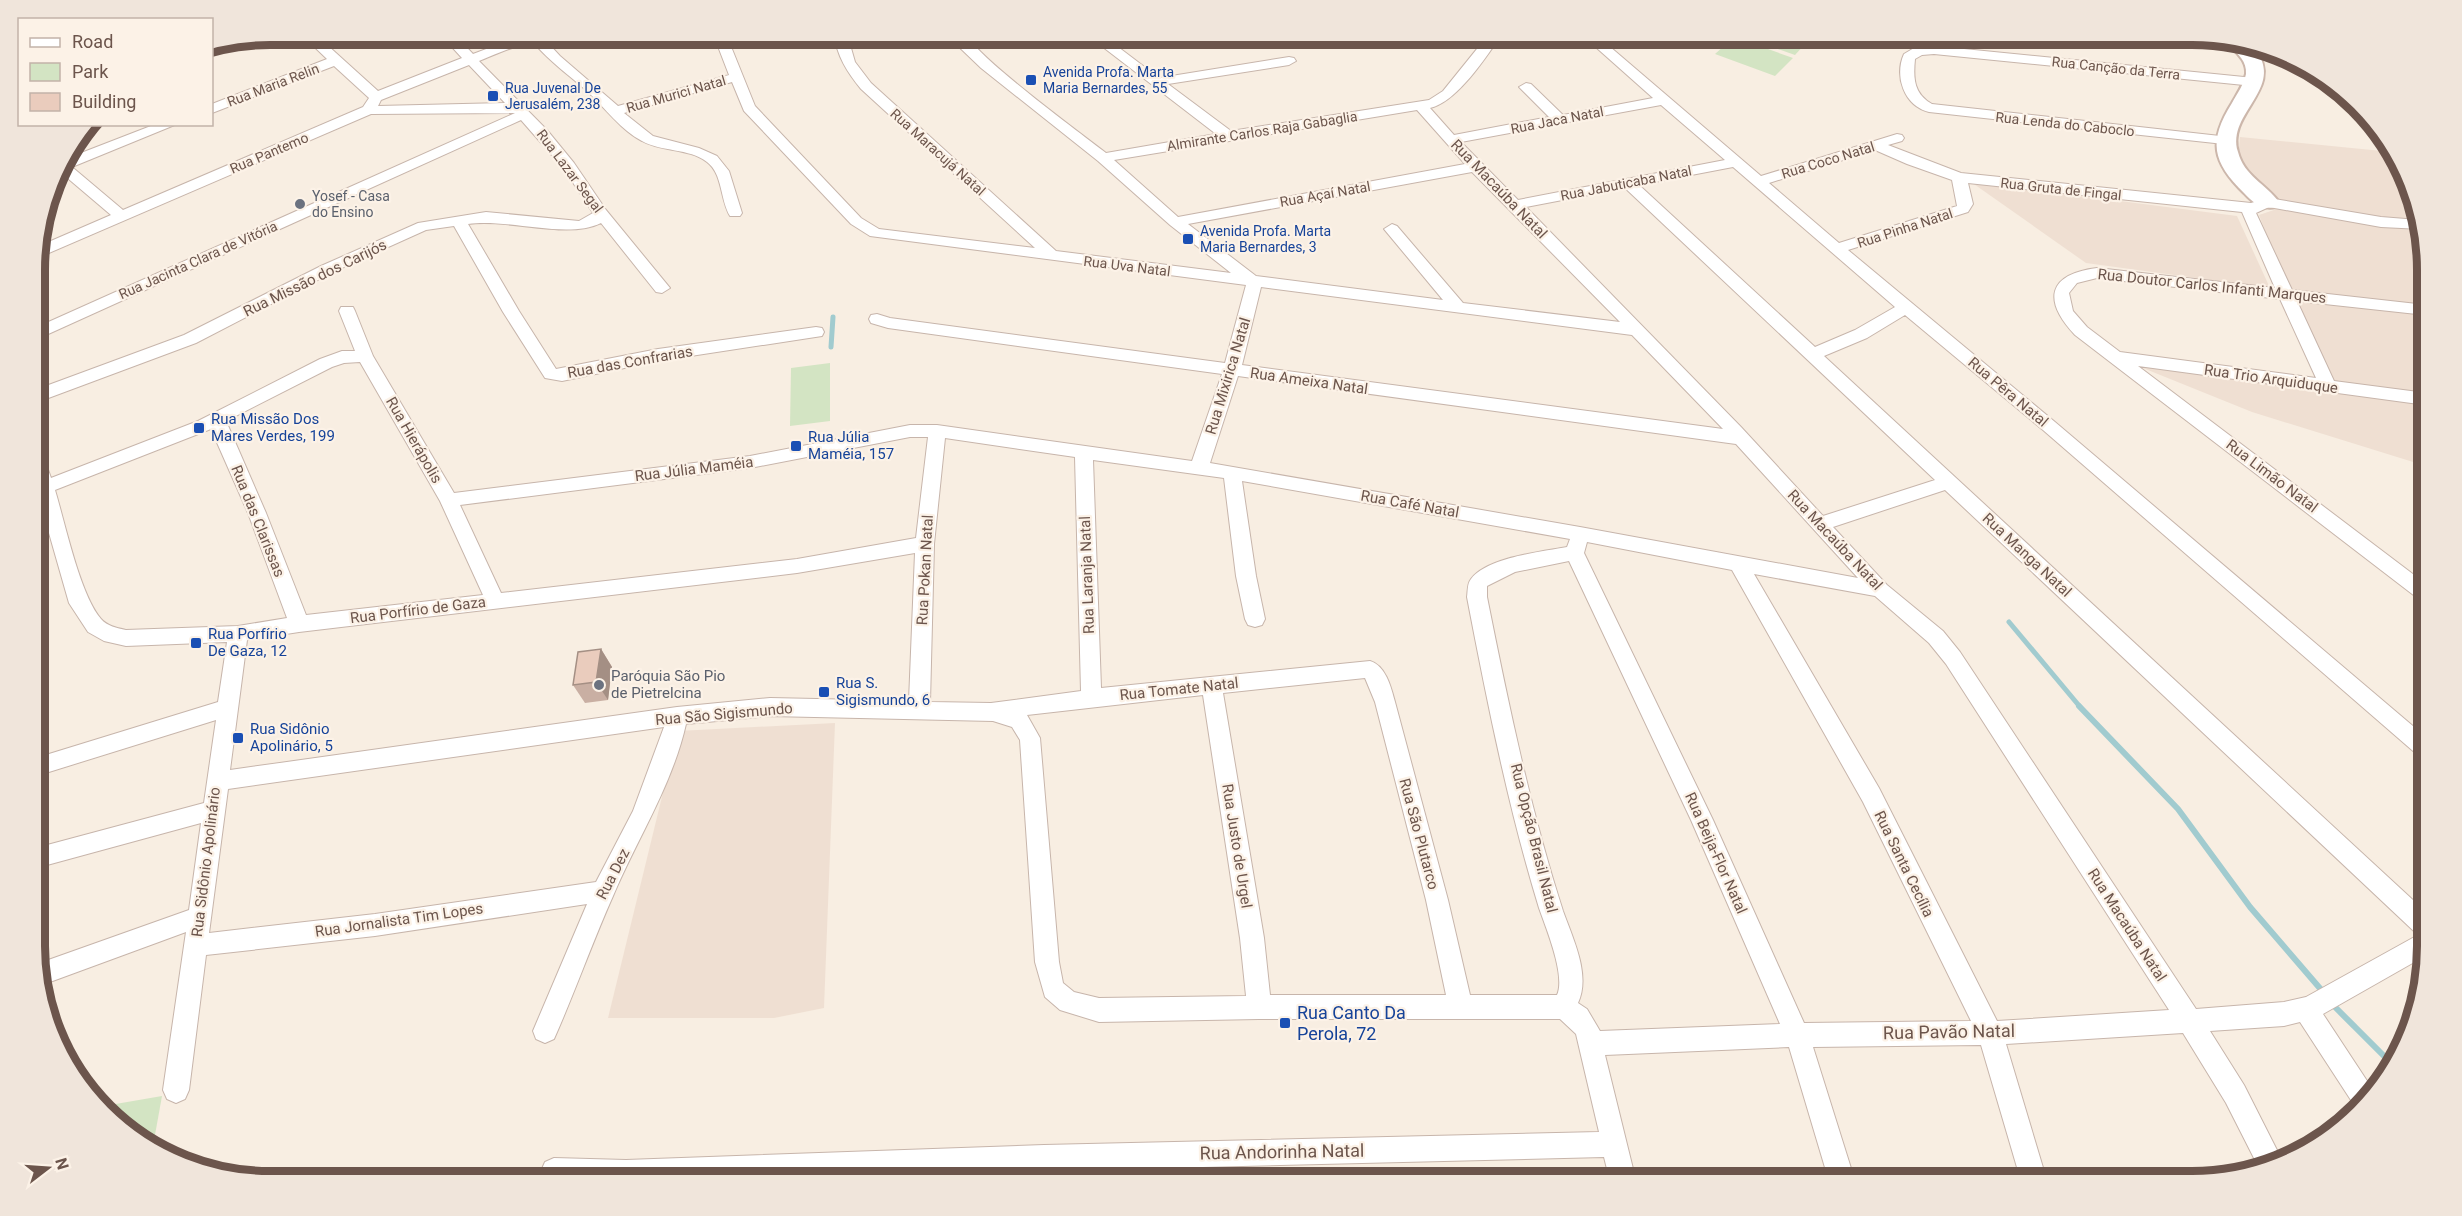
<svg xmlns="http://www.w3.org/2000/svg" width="2462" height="1216" font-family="Roboto,sans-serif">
<rect width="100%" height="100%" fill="#f8eee2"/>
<g fill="#efdfd2">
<path d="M 2240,137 L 2392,152 L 2426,240 L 2426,466 L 2252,412 L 2128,362 L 2334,383 L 2289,292 L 2259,215 L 2277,209 L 2238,160 Z"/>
<path d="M 1971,182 L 2237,216 L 2270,288 L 2086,263 Z"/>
<path d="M 835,723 L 824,1008 L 774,1018 L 608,1018 L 678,731 Z"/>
</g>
<g fill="#d3e4c3">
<path d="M 1749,35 L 1781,35 L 1806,43 L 1795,55 L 1746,38 Z"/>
<path d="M 1734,37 L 1793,58 L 1775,76 L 1715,54 Z"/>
<path d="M 830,363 L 830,421 L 790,426 L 791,368 Z"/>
<path d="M 162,1096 L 153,1146 L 104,1106 Z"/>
</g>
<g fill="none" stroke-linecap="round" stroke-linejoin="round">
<path stroke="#a1cbcf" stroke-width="4" d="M 516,34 L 519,37"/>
<g stroke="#a1cbcf" stroke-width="5">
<path d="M 831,347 L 833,317"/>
<path d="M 2009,622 L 2081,708"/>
</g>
<g stroke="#a1cbcf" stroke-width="6">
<path d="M 2079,706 L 2178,809 L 2250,907 L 2324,993"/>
<path d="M 2331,1003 L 2393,1065"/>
</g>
<g stroke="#c7b5ab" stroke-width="2">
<g id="street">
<path d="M 301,34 L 315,34 L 378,91 L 462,58 L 440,34 L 454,34 L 473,54 L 518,37 L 568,34 L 547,42 L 560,56 L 618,106 L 729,75 L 719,49 L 708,34 L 722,34 L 732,49 L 755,106 L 861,218 L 879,229 L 1035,248 L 861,89 C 847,72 837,56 834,34 L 847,34 L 855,62 L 871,83 L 1056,251 L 1231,273 L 1170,225 L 1098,161 L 981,68 L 957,45 L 954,34 L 967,34 C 971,53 1083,135 1106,153 L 1216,134 L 1086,34 L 1101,34 L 1159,78 L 1289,57 L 1294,58 L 1296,61 L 1289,65 L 1168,84 L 1231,131 L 1429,100 L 1443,91 L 1489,34 L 1502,34 C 1486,57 1457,102 1430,108 L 1454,135 L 1549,117 L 1519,87 L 1526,83 L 1531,84 L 1563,115 L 1653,98 L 1581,34 L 1595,34 L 1761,176 L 1897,134 L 1902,135 L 1904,138 L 1902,141 L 1888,145 L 1961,173 L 2251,203 L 2268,198 L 2381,217 L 2418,220 L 2422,229 L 2381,227 L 2269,207 L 2256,213 L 2292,290 L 2426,305 L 2426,315 L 2297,301 L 2334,381 L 2426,393 L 2426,405 L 2138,366 L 2426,584 L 2427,602 L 2420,600 L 2075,335 C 2042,300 2048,274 2097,268 L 2275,288 L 2242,212 L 1968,183 L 1973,204 L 1968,212 L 1848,250 L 2055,422 L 2427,738 L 2427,760 L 2420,757 L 2043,430 L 1905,315 L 1867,338 L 1824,356 L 2427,913 L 2425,956 L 2323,1014 L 2375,1093 L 2358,1111 L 2300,1022 L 2284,1026 L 2210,1031 L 2244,1085 L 2283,1162 L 2260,1170 L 2226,1103 L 2183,1033 L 2006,1044 L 2047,1181 L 2021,1181 L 1981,1045 L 1813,1047 L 1855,1181 L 1829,1181 L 1789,1047 L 1605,1055 L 1636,1181 L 1610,1181 L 1604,1157 L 1044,1171 L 754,1181 L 545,1180 L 541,1171 L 545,1162 L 554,1158 L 626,1160 L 1044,1145 L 1599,1132 L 1576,1034 L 1560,1019 L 1259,1019 L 1099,1022 L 1060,1010 L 1045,997 L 1035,962 L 1020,740 L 1012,727 L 993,721 L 770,716 L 686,724 C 672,786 637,839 613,896 C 592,943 575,992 554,1039 L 545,1043 L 536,1039 L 533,1031 L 587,904 L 375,936 L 206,955 L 189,1090 L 185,1099 L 176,1103 L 167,1099 L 163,1090 L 186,932 L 39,986 L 37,964 L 189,910 L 201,823 L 36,868 L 36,848 L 204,803 L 216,720 L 36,776 L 36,758 L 218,702 L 227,642 L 126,646 L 104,641 L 88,632 L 69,603 L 47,526 L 36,530 L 36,516 L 43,513 L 36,486 L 35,448 L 41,450 L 51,478 L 198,421 L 320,359 L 342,351 L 355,351 L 339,311 L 341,307 L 353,307 L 355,311 L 373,356 L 454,493 L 750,456 L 910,425 L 937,425 L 1192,461 L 1222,374 L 888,328 L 871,323 L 869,319 L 871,315 L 877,314 L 890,318 L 1225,363 L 1246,285 L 870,236 L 851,224 L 744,111 L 732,82 L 624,113 L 653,136 L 699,148 L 717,156 L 729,171 L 742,213 L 740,216 L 730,216 C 720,200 723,174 707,162 C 689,148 661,152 642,141 C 621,130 605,108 588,92 C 569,75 550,62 534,43 C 514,45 497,54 479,61 L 547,130 L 574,163 L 606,210 L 670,288 L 662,293 L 656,292 L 601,223 C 567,240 508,218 468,224 L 519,311 L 556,369 L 658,349 L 816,327 L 822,328 L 824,332 L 822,336 L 658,361 L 562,381 L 545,378 L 503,312 L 454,226 L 426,230 L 333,272 L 196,343 L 35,403 L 35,390 L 184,335 L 321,266 L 418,223 L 486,212 L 579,221 L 593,213 L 564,169 L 521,120 L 35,340 L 35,328 L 515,113 L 371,114 L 35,259 L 37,247 L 111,215 L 58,170 L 63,160 L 156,124 L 177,124 L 72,167 L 123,210 L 363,107 L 369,98 L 334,66 L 212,113 L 212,104 L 327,59 ZM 469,65 L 505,103 L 378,106 L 381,100 ZM 1661,105 L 1725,160 L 1518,200 L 1461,142 ZM 1417,110 L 1465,164 L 1178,217 L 1114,160 ZM 1875,150 L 1907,164 L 1952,180 L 1957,206 L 1839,243 L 1769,183 ZM 1733,167 L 1895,307 L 1855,330 L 1815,347 L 1639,185 ZM 1472,172 L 1620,322 L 1463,303 L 1397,226 L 1392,224 L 1384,229 L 1443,300 L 1256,276 L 1188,224 ZM 1625,188 L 1935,480 L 1823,516 L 1741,427 L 1526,207 ZM 2097,278 L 2280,299 L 2316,378 L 2120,352 L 2087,327 L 2073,311 L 2069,293 L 2077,283 ZM 1261,287 L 1632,335 L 1723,429 L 1242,365 ZM 360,362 L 440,501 L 483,595 L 306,615 L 266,513 L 226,421 L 332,367 L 344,363 ZM 1238,376 L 1736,444 L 1858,578 L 1580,527 L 1210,463 ZM 211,429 L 248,513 L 287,618 L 238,626 L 126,630 C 117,628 107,626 101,619 C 80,595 65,523 55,490 ZM 910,437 L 928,437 L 916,538 L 797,559 L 501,593 L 460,505 L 750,468 ZM 945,438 L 1075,457 L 1081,691 L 991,703 L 930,702 L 934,544 ZM 1093,460 L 1224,478 L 1236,576 L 1245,619 L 1248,625 L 1255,627 L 1262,625 L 1265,619 L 1256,576 L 1242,481 L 1570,539 L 1567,547 C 1541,552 1488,557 1471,579 C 1467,584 1468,591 1467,597 C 1487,701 1508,807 1539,908 C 1546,928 1566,976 1557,995 L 1470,995 L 1448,900 L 1395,702 C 1391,687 1386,666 1370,661 L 1101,688 ZM 1945,490 L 2418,935 L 2306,997 L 2284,1002 L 2196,1009 L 1960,652 L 1943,631 L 1887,585 L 1833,527 ZM 1587,542 L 1732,570 L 1863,802 L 1971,1021 L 1804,1023 L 1713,820 L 1584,553 ZM 915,553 L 909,701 L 770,698 L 677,707 L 230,770 L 247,640 L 299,632 L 797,573 ZM 1569,561 L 1691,820 L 1780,1024 L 1600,1031 L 1587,1009 L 1578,1003 C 1591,975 1573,939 1563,911 C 1530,809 1508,702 1487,597 L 1487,586 L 1515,572 ZM 1754,574 L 1875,596 L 1929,643 L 1946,664 L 2169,1010 L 1997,1021 L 1879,788 ZM 1365,678 L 1375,702 L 1426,900 L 1446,995 L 1270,995 L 1264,938 L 1223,693 ZM 1203,695 L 1240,938 L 1246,996 L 1099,998 L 1074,992 L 1063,983 L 1059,962 L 1040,738 L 1027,715 ZM 664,727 L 633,811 L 596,882 L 375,914 L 209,933 L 228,789 Z"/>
<path d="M 1313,34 L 1384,34 C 1372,44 1325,44 1313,34 Z"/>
<path d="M 1906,34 L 1925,34 L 1919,38 Z"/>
<path d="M 1934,46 L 2254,78 L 2261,82 L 2254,86 L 1934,54 L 1922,55 L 1915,59 C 1913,79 1914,94 1932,104 L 2229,137 L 2231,140 L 2224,144 L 1929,112 C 1904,106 1894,76 1904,54 L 1914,48 Z"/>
</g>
</g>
<g stroke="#ccb7ab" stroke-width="4">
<path id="secondary" d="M 2233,44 L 2255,49 C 2286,89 2226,112 2238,152 C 2244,176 2266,184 2279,202 L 2276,207 C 2262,210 2253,203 2244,193 C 2212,162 2208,141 2232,103 C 2237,94 2244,84 2246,74 C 2247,61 2238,55 2231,46 Z"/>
</g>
<use href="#street" fill="#fff" fill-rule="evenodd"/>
<use href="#secondary" fill="#fff" fill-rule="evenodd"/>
</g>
<path fill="#c9afa3" d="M 601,649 L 612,667 L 608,700 L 585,703 L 573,685 Z"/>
<path fill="#a48f84" d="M 601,649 L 612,667 L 608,700 L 596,682 Z"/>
<path fill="#eaccbd" stroke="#a48f84" stroke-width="1.5" d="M 601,649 L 596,682 L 573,685 L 578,652 Z"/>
<g fill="#1a4fb4" stroke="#fcf2e7" stroke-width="2">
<rect x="1025" y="74" width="12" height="12" rx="3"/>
<rect x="487" y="90" width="12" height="12" rx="3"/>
<rect x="1182" y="233" width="12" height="12" rx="3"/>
<rect x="193" y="422" width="12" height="12" rx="3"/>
<rect x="790" y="440" width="12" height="12" rx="3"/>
<rect x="190" y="637" width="12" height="12" rx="3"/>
<rect x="818" y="686" width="12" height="12" rx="3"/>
<rect x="232" y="732" width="12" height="12" rx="3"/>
<rect x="1279" y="1017" width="12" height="12" rx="3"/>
</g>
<g fill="#6b7280" stroke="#fcf2e7" stroke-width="2">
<circle cx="300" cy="204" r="6"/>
<circle cx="599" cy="685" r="6"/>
</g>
<g text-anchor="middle" stroke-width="4.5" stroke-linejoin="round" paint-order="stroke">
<g font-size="14" fill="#6c554c" stroke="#fcf2e7">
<text transform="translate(2116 68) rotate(6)" y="5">Rua Canção da Terra</text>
<text transform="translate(273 85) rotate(-21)" y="5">Rua Maria Relin</text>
<text transform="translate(676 94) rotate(-16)" y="5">Rua Murici Natal</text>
<text transform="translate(1557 120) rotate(-11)" y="5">Rua Jaca Natal</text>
<text transform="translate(2065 124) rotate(6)" y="5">Rua Lenda do Caboclo</text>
<text transform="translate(1262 131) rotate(-9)" y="5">Almirante Carlos Raja Gabaglia</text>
<text transform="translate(938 152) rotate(42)" y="5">Rua Maracujá Natal</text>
<text transform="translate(269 153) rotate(-23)" y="5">Rua Pantemo</text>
<text transform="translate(1828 160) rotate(-17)" y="5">Rua Coco Natal</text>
<text transform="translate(570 171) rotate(53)" y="5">Rua Lazar Segal</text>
<text transform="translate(1626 183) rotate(-11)" y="5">Rua Jabuticaba Natal</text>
<text transform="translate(2061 189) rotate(6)" y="5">Rua Gruta de Fingal</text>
<text transform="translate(1325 194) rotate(-10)" y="5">Rua Açaí Natal</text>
<text transform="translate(1905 228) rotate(-18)" y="5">Rua Pinha Natal</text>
<text transform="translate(198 260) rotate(-24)" y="5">Rua Jacinta Clara de Vitória</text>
<text transform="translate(1127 266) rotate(7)" y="5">Rua Uva Natal</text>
</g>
<g font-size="14" fill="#164399" stroke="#fcf2e7" text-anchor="start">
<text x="1043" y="77">Avenida Profa. Marta<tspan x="1043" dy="16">Maria Bernardes, 55</tspan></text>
<text x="505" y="93">Rua Juvenal De<tspan x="505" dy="16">Jerusalém, 238</tspan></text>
<text x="1200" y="236">Avenida Profa. Marta<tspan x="1200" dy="16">Maria Bernardes, 3</tspan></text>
</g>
<g font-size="14" fill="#5b616d" stroke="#fcf2e7" text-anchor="start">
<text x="312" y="201">Yosef - Casa<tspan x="312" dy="16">do Ensino</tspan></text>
</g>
<g font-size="15" fill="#6c554c" stroke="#fcf2e7">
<text transform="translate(1499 189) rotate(46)" y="5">Rua Macaúba Natal</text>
<text transform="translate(315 278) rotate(-26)" y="5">Rua Missão dos Carijós</text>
<text transform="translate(2212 286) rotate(6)" y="5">Rua Doutor Carlos Infanti Marques</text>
<text transform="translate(630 362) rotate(-10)" y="5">Rua das Confrarias</text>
<text transform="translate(1228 376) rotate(-73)" y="5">Rua Mixirica Natal</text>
<text transform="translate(2271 379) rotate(8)" y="5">Rua Trio Arquiduque</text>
<text transform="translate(1309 381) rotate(8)" y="5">Rua Ameixa Natal</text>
<text transform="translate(2008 392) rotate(40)" y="5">Rua Pêra Natal</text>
<text transform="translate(414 440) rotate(60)" y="5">Rua Hierápolis</text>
<text transform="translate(694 469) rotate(-7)" y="5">Rua Júlia Maméia</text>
<text transform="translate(2272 476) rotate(37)" y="5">Rua Limão Natal</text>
<text transform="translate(1410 504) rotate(10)" y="5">Rua Café Natal</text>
<text transform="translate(258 521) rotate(68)" y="5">Rua das Clarissas</text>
<text transform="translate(1835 540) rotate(47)" y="5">Rua Macaúba Natal</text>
<text transform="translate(2027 555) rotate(43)" y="5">Rua Manga Natal</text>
<text transform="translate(925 570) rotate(-87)" y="5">Rua Pokan Natal</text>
<text transform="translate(1087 575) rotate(-92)" y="5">Rua Laranja Natal</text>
<text transform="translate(418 610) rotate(-7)" y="5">Rua Porfírio de Gaza</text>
<text transform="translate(1179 689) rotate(-6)" y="5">Rua Tomate Natal</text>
<text transform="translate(724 714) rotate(-5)" y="5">Rua São Sigismundo</text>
<text transform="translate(1419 834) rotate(75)" y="5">Rua São Plutarco</text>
<text transform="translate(1534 838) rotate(76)" y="5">Rua Opção Brasil Natal</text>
<text transform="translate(1237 846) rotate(81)" y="5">Rua Justo de Urgel</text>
<text transform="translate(1716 853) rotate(66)" y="5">Rua Beija-Flor Natal</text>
<text transform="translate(206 862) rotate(-83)" y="5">Rua Sidônio Apolinário</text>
<text transform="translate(1904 864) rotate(64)" y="5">Rua Santa Cecília</text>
<text transform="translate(613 874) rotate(-63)" y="5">Rua Dez</text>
<text transform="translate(399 920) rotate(-8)" y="5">Rua Jornalista Tim Lopes</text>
<text transform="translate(2127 925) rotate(57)" y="5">Rua Macaúba Natal</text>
</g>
<g font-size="15" fill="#164399" stroke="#fcf2e7" text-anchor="start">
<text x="211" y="424">Rua Missão Dos<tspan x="211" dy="17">Mares Verdes, 199</tspan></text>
<text x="808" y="442">Rua Júlia<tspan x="808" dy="17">Maméia, 157</tspan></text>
<text x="208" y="639">Rua Porfírio<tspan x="208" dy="17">De Gaza, 12</tspan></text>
<text x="836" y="688">Rua S.<tspan x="836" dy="17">Sigismundo, 6</tspan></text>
<text x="250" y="734">Rua Sidônio<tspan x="250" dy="17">Apolinário, 5</tspan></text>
</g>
<g font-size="15" fill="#5b616d" stroke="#fcf2e7" text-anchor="start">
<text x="611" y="681">Paróquia São Pio<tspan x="611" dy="17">de Pietrelcina</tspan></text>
</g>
<g font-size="18" fill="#164399" stroke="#fcf2e7" text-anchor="start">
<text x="1297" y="1019">Rua Canto Da<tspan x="1297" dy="21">Perola, 72</tspan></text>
</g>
<g font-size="18" fill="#6c554c" stroke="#fcf2e7">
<text transform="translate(1949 1032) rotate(-1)" y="6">Rua Pavão Natal</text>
<text transform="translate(1282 1152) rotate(-1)" y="6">Rua Andorinha Natal</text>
</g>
</g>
<path d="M0 0H2462V1216H0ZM270 45H2192A225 225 0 0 1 2417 270V946A225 225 0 0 1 2192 1171H270A225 225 0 0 1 45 946V270A225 225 0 0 1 270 45Z" fill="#f0e5db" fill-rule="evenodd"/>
<path fill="none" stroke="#6c554c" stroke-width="8" d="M270 45H2192A225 225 0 0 1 2417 270V946A225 225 0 0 1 2192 1171H270A225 225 0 0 1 45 946V270A225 225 0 0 1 270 45Z"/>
<rect x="18" y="18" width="195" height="108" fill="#fcf2e7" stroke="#c2b3a9" stroke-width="1.5"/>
<rect x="30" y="38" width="30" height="9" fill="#ffffff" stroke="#c2b3a9" stroke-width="1.5"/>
<text x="72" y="48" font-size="18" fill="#6c554c">Road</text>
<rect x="30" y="63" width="30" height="18" fill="#d3e4c3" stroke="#c2b3a9" stroke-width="1.5"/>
<text x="72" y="78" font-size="18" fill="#6c554c">Park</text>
<rect x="30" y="93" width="30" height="18" fill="#eaccbd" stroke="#c2b3a9" stroke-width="1.5"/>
<text x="72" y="108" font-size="18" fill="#6c554c">Building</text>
<g transform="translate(48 1168) rotate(73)" stroke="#fcf2e7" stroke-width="4.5" paint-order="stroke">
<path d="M0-4.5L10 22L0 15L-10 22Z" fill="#6c554c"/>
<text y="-9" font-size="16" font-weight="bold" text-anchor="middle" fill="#6c554c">N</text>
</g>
</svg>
